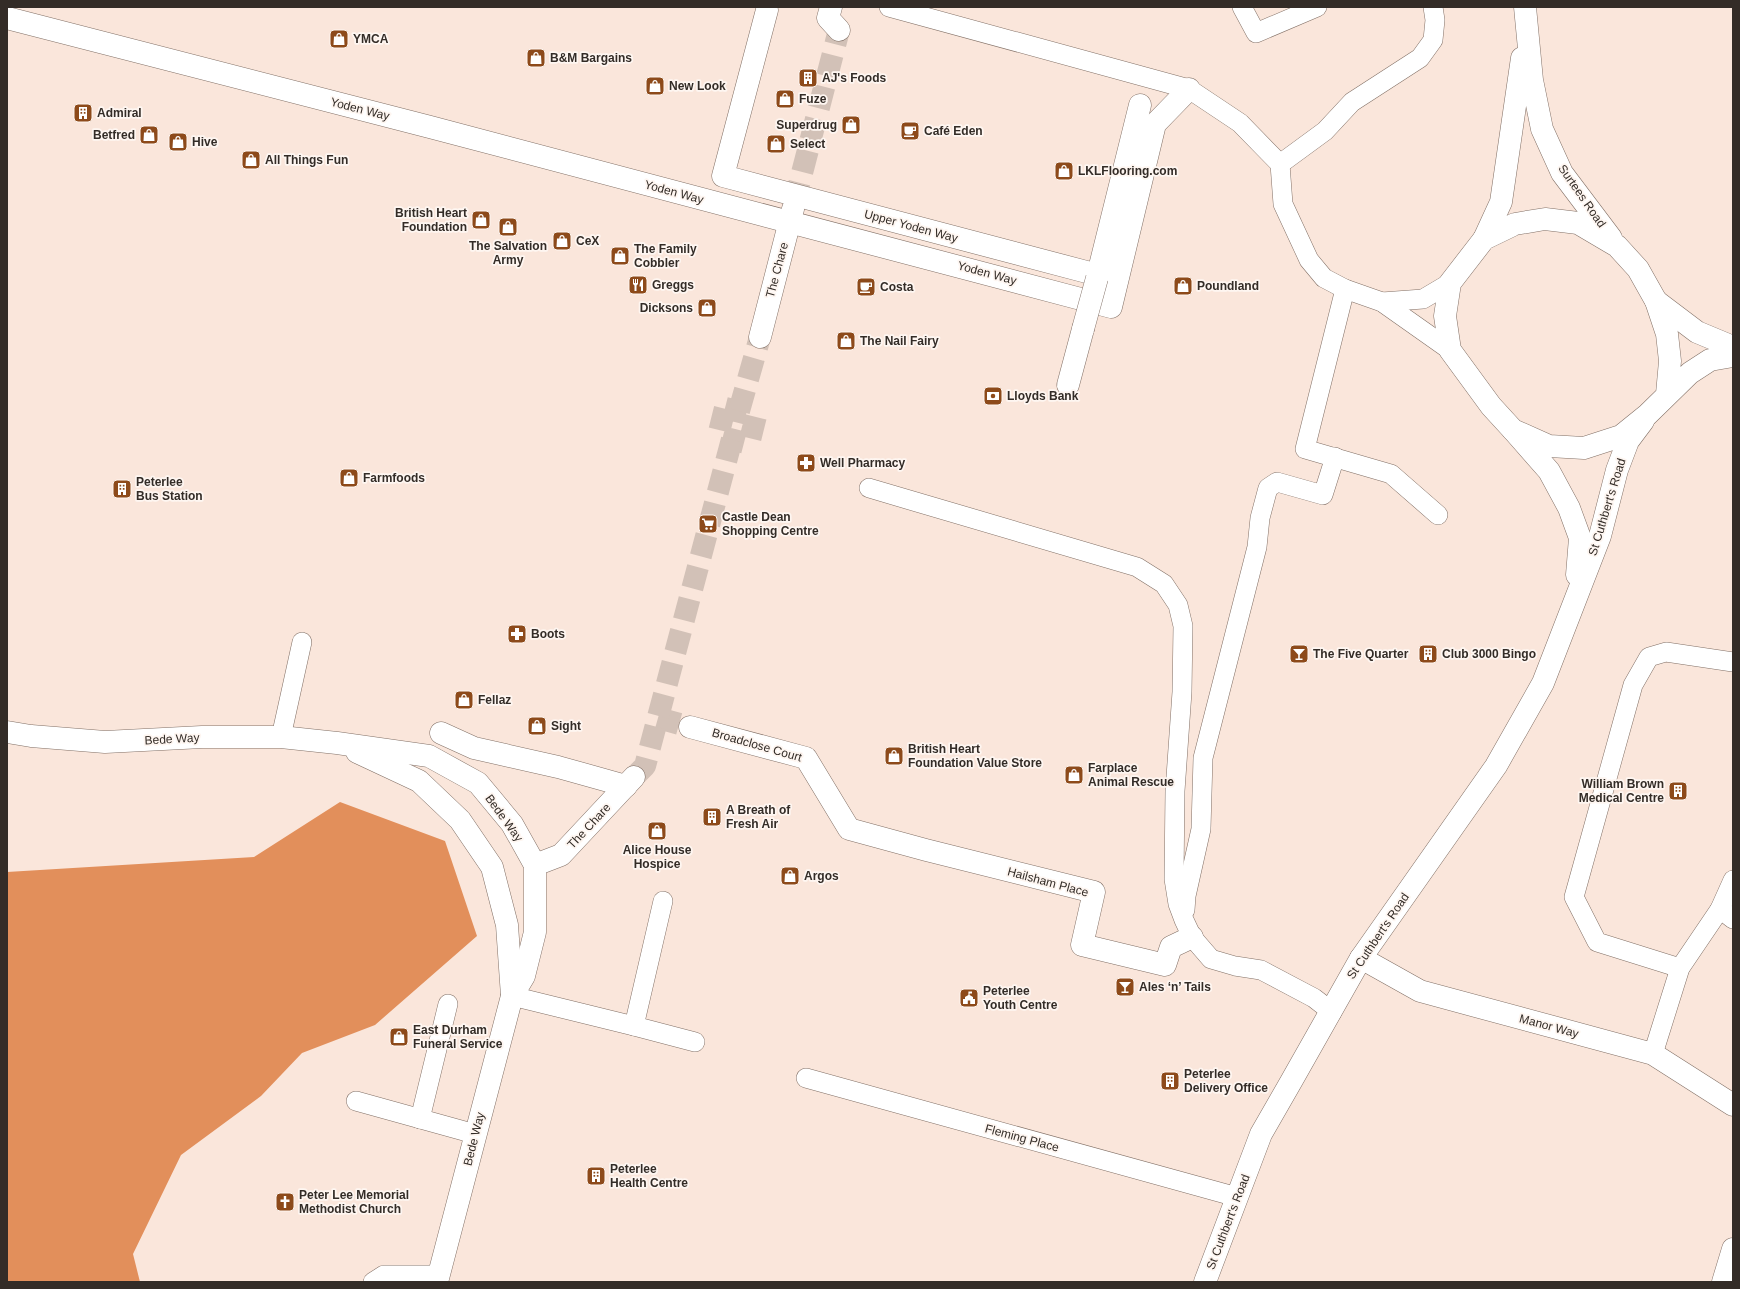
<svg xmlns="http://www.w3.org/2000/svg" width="1740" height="1289" font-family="Arial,sans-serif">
<rect width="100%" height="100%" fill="#fae6db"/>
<path fill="#e28f5b" d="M 340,802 L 445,841 L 477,936 L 375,1025 L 302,1053 L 261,1096 L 181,1155 L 133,1254 L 140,1282 L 7,1282 L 7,872 L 254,857 Z"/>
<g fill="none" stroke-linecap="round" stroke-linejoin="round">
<g stroke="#d2c1b7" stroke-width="22" stroke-dasharray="22 11" stroke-linecap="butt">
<path d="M 794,204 L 839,30"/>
<path d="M 725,408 L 756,416 L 749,444 L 718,436 Z"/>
<path d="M 739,411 L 760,337"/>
<path d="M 658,718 L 690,727"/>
<path d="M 635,776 L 645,766 L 732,439"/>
</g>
<g stroke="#827066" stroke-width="20">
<g id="lane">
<path d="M 889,7 L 1189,89 L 1240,123 L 1280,164 L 1283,204 L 1309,260 L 1324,278 L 1345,289 L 1382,302 L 1450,350"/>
<path d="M 1242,7 L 1256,33 L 1317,7"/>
<path d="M 1280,164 L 1325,131 L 1352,102 L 1420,58 L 1433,40 L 1435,20 L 1433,7"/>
<path d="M 1345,289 L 1305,449 L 1391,474 L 1438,515"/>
<path d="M 1382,302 L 1423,299 L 1450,283"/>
<path d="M 869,488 L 1137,567 L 1164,584 L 1178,605 L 1183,626 L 1182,692 L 1175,791 L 1174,879 L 1178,904 L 1184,920 L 1192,937 L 1211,959 L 1235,966 L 1261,970 L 1314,998 L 1332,1012"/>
<path d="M 281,737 L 302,642"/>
<path d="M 1720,909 L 1733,919"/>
<path d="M 1185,910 L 1186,896 L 1201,829 L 1203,758 L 1257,547 L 1260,518 L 1268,488 L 1277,482 L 1323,495 L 1335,457"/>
<path d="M 1680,968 L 1597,942 L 1574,897 L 1633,685 L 1649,657 L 1666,652 L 1733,662"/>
<path d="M 512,996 L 634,1026 L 695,1042"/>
<path d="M 634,1026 L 663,901"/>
<path d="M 1653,1054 L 1680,968 L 1720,909 L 1733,880"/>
<path d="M 806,1078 L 1237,1197"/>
<path d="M 356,1101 L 475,1134"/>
<path d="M 420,1119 L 448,1004"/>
<path d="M 373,1282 L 384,1275 L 439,1275"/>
</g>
</g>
<g stroke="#827066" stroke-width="23">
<g id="street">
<path d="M 831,7 L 828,18 L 839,30"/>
<path d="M 767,10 L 723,176 L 1098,275"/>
<path d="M 7,18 L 430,127 L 1111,307 L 1155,124 L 1189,89"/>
<path d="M 1097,278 L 1140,105"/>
<path d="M 760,337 L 793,209"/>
<path d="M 1068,385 L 1083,329"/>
<path d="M 1513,430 L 1549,471 L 1569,508 L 1580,538 L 1577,575"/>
<path d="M 690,727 L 806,758 L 849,829 L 926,850 L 1094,892 L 1082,945 L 1165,965 L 1171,947 L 1192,937"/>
<path d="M 7,732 L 31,736 L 105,742 L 202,737 L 281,737 L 337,743 L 429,756 L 478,783 L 512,824 L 535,865 L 535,932 L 524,976 L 512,996 L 437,1282"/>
<path d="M 441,733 L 474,748 L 558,767 L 626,786"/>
<path d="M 357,752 L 419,781 L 460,820 L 492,867 L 507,925 L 512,996"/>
<path d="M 535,865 L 561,855 L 634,777"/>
<path d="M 1361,958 L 1420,991 L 1653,1054 L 1733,1105"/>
<path d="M 1205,1282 L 1261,1134 L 1292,1080 L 1361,958 L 1496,766 L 1543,683 L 1600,536 L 1617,470 L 1628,441 L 1643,421"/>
<path d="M 1723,1282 L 1733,1249"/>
</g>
</g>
<g stroke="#827066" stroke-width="23">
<g id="secondary">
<path d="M 1525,7 L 1532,80 L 1542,129 L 1562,173 L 1611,238"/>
<path d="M 1484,239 L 1501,202 L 1522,58"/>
<path d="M 1656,301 L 1697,332 L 1733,347"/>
<path d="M 1667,394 L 1670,361 L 1667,334 L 1656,301 L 1638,269 L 1617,246 L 1578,223 L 1545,219 L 1515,224 L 1484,239 L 1450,283 L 1445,316 L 1450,350 L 1491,406 L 1513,430 L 1549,446 L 1584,448 L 1621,436 L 1647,415 L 1690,373 L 1710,360 L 1733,356"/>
</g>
</g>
<use href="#lane" stroke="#fff" stroke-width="19"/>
<use href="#street" stroke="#fff" stroke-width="22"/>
<use href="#secondary" stroke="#fff" stroke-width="22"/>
<g stroke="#827066" stroke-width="23" stroke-linecap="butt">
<path id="street-bridge" d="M 1083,329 L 1097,278"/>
</g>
<use href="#street-bridge" stroke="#fff" stroke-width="22"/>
</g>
<defs>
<g id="shop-square" transform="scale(1)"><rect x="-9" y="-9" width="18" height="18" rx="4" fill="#8d4a1a" stroke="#fef6f1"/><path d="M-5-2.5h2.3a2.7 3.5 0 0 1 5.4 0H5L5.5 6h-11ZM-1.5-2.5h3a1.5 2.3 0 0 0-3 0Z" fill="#fff"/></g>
<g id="building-square" transform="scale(1)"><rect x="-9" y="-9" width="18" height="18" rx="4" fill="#8d4a1a" stroke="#fef6f1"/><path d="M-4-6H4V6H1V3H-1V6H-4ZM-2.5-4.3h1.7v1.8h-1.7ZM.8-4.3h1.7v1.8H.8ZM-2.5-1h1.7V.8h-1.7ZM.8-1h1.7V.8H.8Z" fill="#fff"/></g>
<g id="cafe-square" transform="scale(1)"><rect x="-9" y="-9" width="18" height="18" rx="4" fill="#8d4a1a" stroke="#fef6f1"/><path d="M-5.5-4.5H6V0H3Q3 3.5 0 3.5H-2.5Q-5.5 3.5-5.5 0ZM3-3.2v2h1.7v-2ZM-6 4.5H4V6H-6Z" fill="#fff"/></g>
<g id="restaurant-square" transform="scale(1)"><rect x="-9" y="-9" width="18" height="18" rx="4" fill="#8d4a1a" stroke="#fef6f1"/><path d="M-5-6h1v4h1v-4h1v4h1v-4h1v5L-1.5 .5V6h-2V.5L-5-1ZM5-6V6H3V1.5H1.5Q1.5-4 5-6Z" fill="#fff"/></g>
<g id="bank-square" transform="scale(1)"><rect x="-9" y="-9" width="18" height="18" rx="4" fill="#8d4a1a" stroke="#fef6f1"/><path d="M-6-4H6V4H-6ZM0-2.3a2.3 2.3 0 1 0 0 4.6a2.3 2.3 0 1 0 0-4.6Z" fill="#fff"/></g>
<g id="pharmacy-square" transform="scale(1)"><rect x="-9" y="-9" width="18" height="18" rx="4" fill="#8d4a1a" stroke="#fef6f1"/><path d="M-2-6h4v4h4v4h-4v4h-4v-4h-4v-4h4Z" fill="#fff"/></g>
<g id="supermarket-square" transform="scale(1)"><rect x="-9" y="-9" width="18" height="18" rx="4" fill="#8d4a1a" stroke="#fef6f1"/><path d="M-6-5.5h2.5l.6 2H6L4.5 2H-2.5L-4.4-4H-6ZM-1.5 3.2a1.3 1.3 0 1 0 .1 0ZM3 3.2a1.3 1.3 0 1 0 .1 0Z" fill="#fff"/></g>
<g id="bar-square" transform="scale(1)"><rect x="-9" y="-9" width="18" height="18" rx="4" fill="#8d4a1a" stroke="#fef6f1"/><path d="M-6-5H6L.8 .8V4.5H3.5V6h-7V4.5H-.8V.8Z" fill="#fff"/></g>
<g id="civic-square" transform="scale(1)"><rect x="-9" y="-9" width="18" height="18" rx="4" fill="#8d4a1a" stroke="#fef6f1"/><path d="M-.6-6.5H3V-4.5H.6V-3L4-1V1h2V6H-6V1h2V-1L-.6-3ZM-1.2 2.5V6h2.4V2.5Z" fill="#fff"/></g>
<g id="church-square" transform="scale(1)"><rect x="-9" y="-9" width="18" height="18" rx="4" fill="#8d4a1a" stroke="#fef6f1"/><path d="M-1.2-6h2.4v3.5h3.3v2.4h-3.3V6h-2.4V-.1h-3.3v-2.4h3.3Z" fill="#fff"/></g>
</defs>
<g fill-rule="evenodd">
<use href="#shop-square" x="339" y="39"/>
<use href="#shop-square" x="536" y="58"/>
<use href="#building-square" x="808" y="78"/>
<use href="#shop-square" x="655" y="86"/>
<use href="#shop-square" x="785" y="99"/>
<use href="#building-square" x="83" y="113"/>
<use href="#shop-square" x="851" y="125"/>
<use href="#cafe-square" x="910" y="131"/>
<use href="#shop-square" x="149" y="135"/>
<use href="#shop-square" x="178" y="142"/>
<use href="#shop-square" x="776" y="144"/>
<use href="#shop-square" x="251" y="160"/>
<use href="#shop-square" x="1064" y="171"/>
<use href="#shop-square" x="481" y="220"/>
<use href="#shop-square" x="508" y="227"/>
<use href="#shop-square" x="562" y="241"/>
<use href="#shop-square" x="620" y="256"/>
<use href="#restaurant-square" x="638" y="285"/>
<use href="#shop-square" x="1183" y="286"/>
<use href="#cafe-square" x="866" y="287"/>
<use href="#shop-square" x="707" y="308"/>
<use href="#shop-square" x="846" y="341"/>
<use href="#bank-square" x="993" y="396"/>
<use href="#pharmacy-square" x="806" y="463"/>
<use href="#shop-square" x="349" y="478"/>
<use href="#building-square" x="122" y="489"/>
<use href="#supermarket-square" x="708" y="524"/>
<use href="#pharmacy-square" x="517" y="634"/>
<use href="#bar-square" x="1299" y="654"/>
<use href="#building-square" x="1428" y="654"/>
<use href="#shop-square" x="464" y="700"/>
<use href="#shop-square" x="537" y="726"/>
<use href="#shop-square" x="894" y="756"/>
<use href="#shop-square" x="1074" y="775"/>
<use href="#building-square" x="1678" y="791"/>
<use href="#building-square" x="712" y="817"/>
<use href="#shop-square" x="657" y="831"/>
<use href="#shop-square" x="790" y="876"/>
<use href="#bar-square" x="1125" y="987"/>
<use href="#civic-square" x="969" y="998"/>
<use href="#shop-square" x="399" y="1037"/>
<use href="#building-square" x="1170" y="1081"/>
<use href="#building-square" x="596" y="1176"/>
<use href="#church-square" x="285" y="1202"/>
</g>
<g text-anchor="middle" stroke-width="3.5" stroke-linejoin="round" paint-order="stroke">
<g font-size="12" font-weight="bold" fill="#332c27" stroke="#fef6f1" text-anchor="start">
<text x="353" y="43">YMCA</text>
<text x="550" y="62">B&amp;M Bargains</text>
<text x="822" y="82">AJ's Foods</text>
<text x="669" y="90">New Look</text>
<text x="799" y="103">Fuze</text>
<text x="97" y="117">Admiral</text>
<text x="837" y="129" text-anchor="end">Superdrug</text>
<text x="924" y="135">Café Eden</text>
<text x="135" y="139" text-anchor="end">Betfred</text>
<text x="192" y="146">Hive</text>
<text x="790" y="148">Select</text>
<text x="265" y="164">All Things Fun</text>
<text x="1078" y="175">LKLFlooring.com</text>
<text x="467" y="217" text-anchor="end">British Heart<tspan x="467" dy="14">Foundation</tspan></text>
<text x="576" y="245">CeX</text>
<text x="508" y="250" text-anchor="middle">The Salvation<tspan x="508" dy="14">Army</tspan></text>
<text x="634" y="253">The Family<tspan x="634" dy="14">Cobbler</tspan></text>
<text x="652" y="289">Greggs</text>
<text x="1197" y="290">Poundland</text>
<text x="880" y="291">Costa</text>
<text x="693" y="312" text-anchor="end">Dicksons</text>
<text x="860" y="345">The Nail Fairy</text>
<text x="1007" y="400">Lloyds Bank</text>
<text x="820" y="467">Well Pharmacy</text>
<text x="363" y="482">Farmfoods</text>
<text x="136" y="486">Peterlee<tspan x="136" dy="14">Bus Station</tspan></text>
<text x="722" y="521">Castle Dean<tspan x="722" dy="14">Shopping Centre</tspan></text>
<text x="531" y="638">Boots</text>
<text x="1313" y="658">The Five Quarter</text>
<text x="1442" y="658">Club 3000 Bingo</text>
<text x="478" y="704">Fellaz</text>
<text x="551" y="730">Sight</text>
<text x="908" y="753">British Heart<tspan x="908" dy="14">Foundation Value Store</tspan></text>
<text x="1088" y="772">Farplace<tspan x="1088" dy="14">Animal Rescue</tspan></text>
<text x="1664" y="788" text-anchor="end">William Brown<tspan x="1664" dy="14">Medical Centre</tspan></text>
<text x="726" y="814">A Breath of<tspan x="726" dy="14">Fresh Air</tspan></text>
<text x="657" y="854" text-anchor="middle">Alice House<tspan x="657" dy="14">Hospice</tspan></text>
<text x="804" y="880">Argos</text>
<text x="1139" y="991">Ales ‘n’ Tails</text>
<text x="983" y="995">Peterlee<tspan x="983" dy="14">Youth Centre</tspan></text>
<text x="413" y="1034">East Durham<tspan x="413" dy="14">Funeral Service</tspan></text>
<text x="1184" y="1078">Peterlee<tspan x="1184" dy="14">Delivery Office</tspan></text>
<text x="610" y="1173">Peterlee<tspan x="610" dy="14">Health Centre</tspan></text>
<text x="299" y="1199">Peter Lee Memorial<tspan x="299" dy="14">Methodist Church</tspan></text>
</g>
<g font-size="12" fill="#332c27" stroke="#fef6f1">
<text transform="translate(360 109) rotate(14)" y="4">Yoden Way</text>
<text transform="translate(674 192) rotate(15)" y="4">Yoden Way</text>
<text transform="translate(1582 196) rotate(55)" y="4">Surtees Road</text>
<text transform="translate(911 226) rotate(15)" y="4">Upper Yoden Way</text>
<text transform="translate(777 270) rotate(-75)" y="4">The Chare</text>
<text transform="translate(987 273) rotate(15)" y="4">Yoden Way</text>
<text transform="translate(1607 507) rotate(-73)" y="4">St Cuthbert's Road</text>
<text transform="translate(172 739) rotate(-3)" y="4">Bede Way</text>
<text transform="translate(757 745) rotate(16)" y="4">Broadclose Court</text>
<text transform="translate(504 818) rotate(54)" y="4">Bede Way</text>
<text transform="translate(589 826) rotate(-47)" y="4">The Chare</text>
<text transform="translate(1048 882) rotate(15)" y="4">Hailsham Place</text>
<text transform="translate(1378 936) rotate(-56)" y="4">St Cuthbert's Road</text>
<text transform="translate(1549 1026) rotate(15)" y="4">Manor Way</text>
<text transform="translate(1022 1138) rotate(15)" y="4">Fleming Place</text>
<text transform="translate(474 1139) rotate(-76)" y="4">Bede Way</text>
<text transform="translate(1228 1222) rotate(-69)" y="4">St Cuthbert's Road</text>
</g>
</g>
<rect width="1740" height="1289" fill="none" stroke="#332c27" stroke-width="16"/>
</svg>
